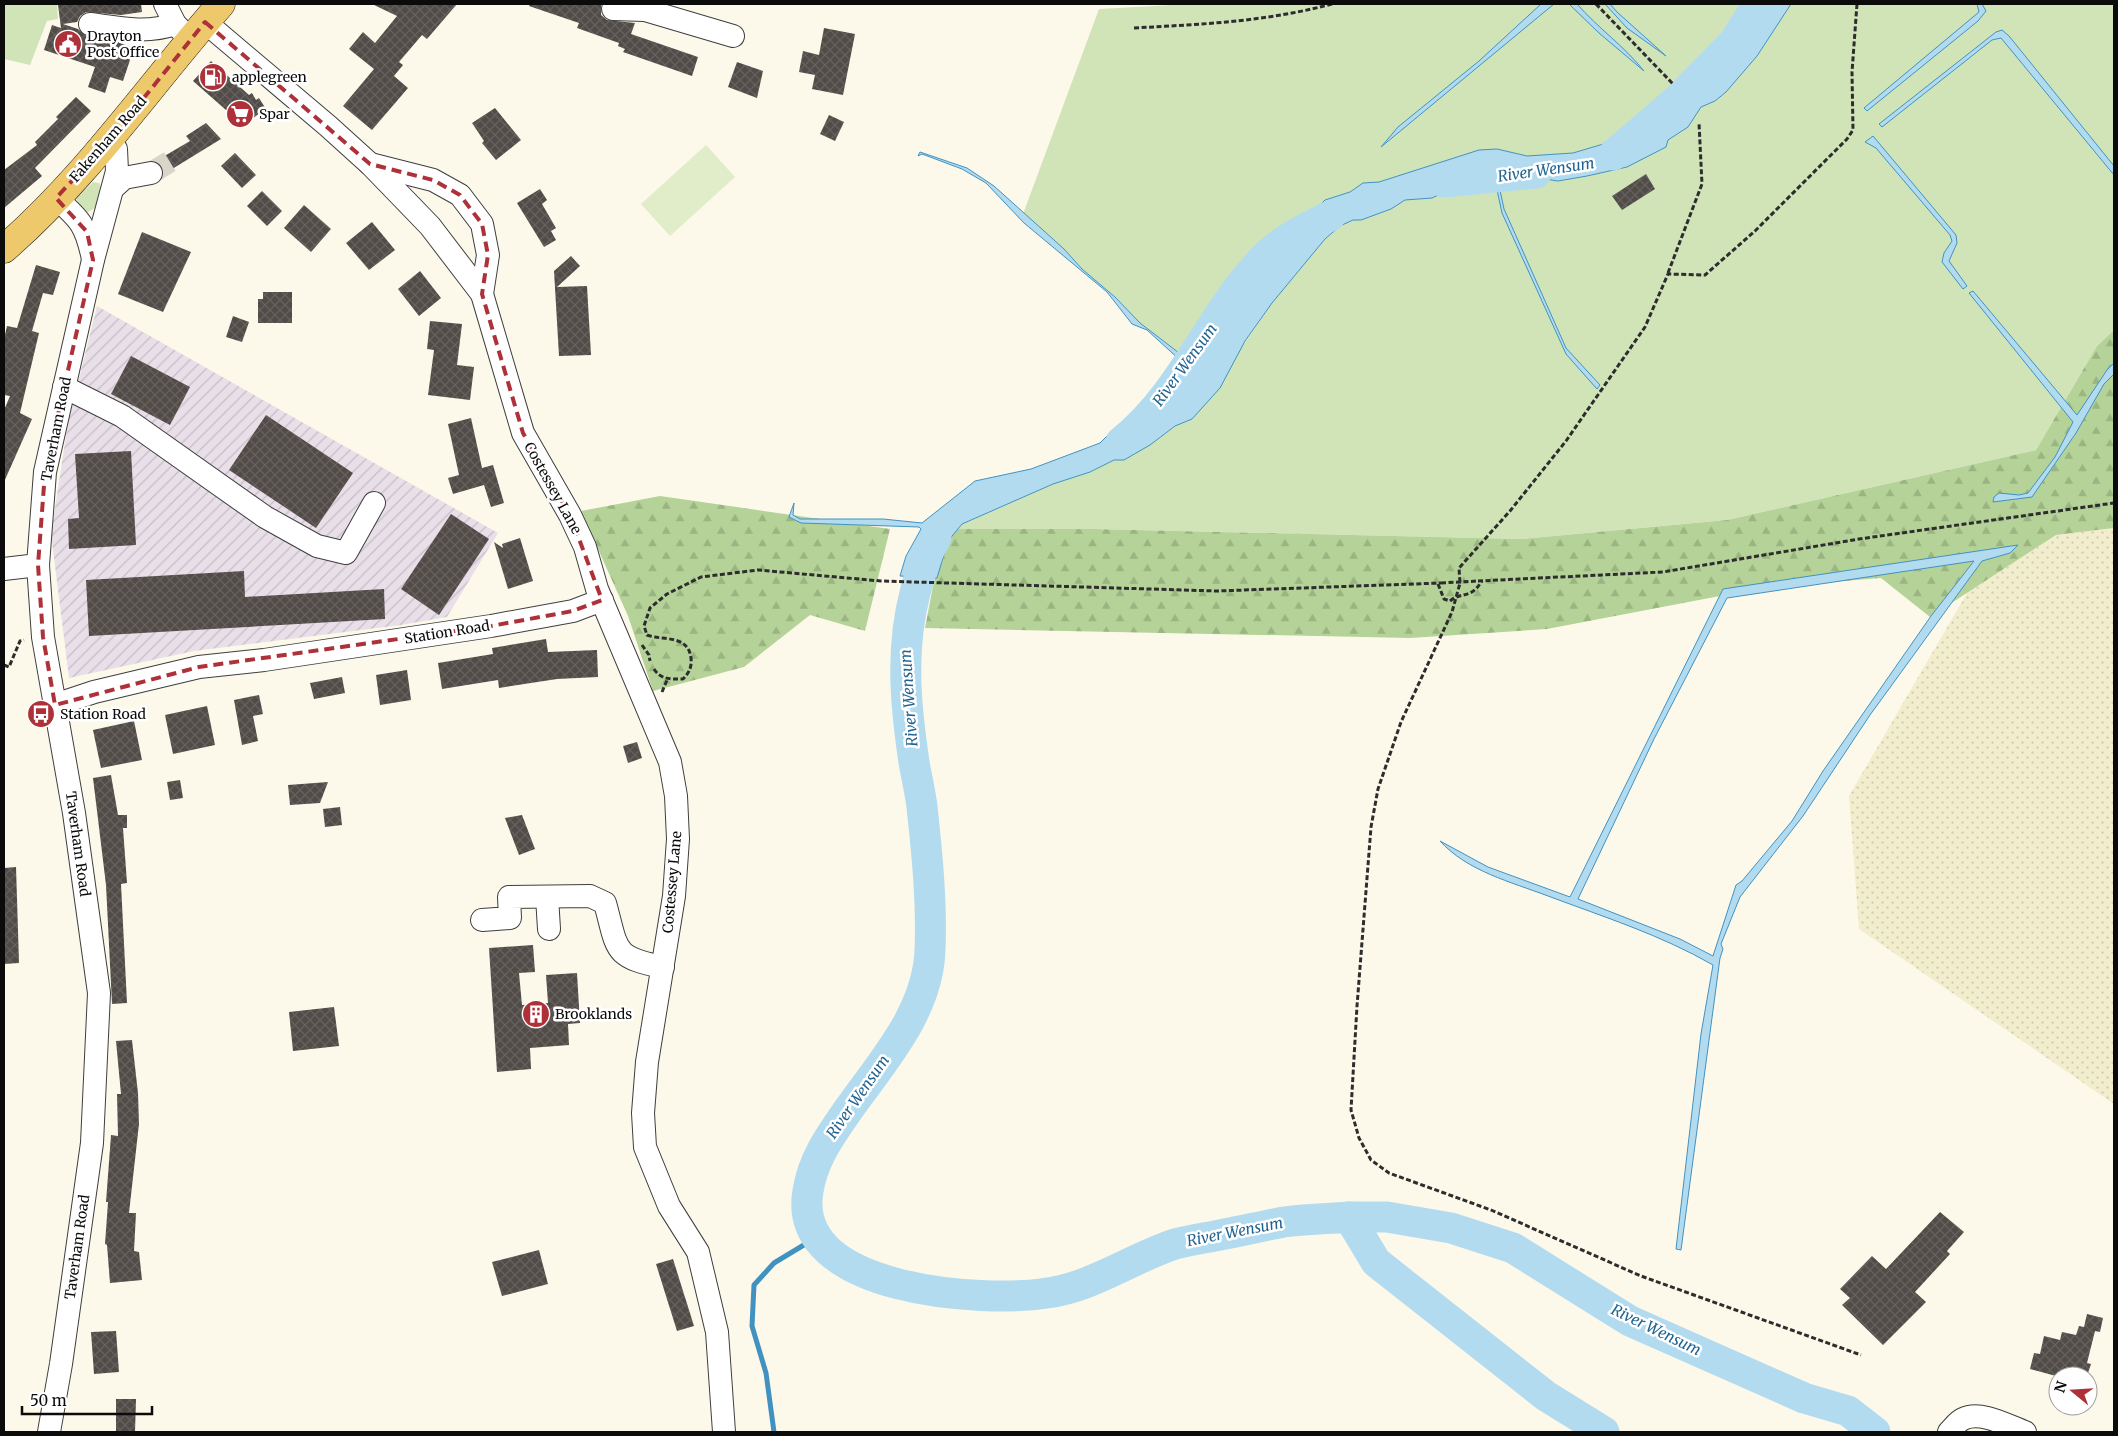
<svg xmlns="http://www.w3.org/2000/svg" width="2118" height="1436" font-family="Merriweather,serif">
<defs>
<pattern id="industrial-furrows" width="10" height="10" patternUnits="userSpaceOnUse" patternTransform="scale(1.25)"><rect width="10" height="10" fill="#e8dfe9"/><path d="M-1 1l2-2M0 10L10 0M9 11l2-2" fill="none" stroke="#c6bec6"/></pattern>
<pattern id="farmland-dots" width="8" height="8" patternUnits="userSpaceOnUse" patternTransform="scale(1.25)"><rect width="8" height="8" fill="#f1edcd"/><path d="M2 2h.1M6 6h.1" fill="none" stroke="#cdcaaf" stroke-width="1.8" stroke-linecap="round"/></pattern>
<pattern id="forest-firs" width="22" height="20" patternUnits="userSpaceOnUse" patternTransform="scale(1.25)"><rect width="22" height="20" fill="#b5d398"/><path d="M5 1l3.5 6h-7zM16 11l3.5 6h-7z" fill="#9ab482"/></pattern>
<pattern id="building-cross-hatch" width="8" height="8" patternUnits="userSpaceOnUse" patternTransform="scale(1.25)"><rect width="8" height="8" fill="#524c48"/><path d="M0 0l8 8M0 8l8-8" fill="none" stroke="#66615e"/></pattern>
</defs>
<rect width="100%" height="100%" fill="#fdf9ea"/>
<path fill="url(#industrial-furrows)" d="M 97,306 L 498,533 L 447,617 L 401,625 L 194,651 L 69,678 L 51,534 L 68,423 Z"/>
<path fill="url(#farmland-dots)" d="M 2114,528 L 2114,1104 L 1859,929 L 1849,796 L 1967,593 L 2056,535 Z"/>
<g fill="#d0e4b8">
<path d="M 4,4 L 57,4 L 58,19 L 47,21 L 30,65 L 4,59 Z"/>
<path d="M 1191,4 L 1761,4 L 1731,47 L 1689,80 L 1660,109 L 1651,123 L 1637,134 L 1573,153 L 1527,156 L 1497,149 L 1379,182 L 1363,183 L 1350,192 L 1325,200 L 1287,242 L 1263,264 L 1250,288 L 1243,295 L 1239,309 L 1234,314 L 1212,348 L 1196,366 L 1140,323 L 1115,297 L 1082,269 L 1064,249 L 1023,214 L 1099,9 Z"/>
<path d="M 1791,4 L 2114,4 L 2114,330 L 2097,346 L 2036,450 L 1727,520 L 1520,539 L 1095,529 L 958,529 L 962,524 L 1053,484 L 1090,472 L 1114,460 L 1124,460 L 1150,445 L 1175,426 L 1192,419 L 1272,303 L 1325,239 L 1340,226 L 1353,220 L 1361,220 L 1391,209 L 1405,200 L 1432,198 L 1440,193 L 1449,191 L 1457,186 L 1481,178 L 1518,175 L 1558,181 L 1627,167 L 1688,127 L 1701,107 L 1715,101 L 1726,92 L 1757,56 Z"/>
<path d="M 93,182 L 99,183 L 103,190 L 95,208 L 88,212 L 82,209 L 76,198 Z"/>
</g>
<g fill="url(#forest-firs)">
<path d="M 2114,330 L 2114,528 L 2056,535 L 1930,617 L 1881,578 L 1767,587 L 1547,629 L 1410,638 L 925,628 L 944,529 L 1095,529 L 1520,539 L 1727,520 L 2036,450 L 2097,346 Z"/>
<path d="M 660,496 L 890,529 L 865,631 L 810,615 L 744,667 L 653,691 L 628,616 L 581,511 Z"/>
</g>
<path fill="#e1ecc9" d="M 706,145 L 735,177 L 670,236 L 641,204 Z"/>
<g fill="#b3dbf0" stroke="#4192c1" fill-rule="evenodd">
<path d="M 1541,4 L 1554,4 L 1381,147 L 1398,127 L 1479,61 Z"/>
<path d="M 1569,4 L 1577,4 C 1598,28 1624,46 1644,71 L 1599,33 Z"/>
<path d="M 1605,4 L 1610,4 L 1617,12 L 1666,56 L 1627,28 Z"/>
<path d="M 1761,4 L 1791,4 L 1757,56 L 1726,92 L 1715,101 L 1701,107 L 1688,127 L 1668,140 L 1666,147 L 1627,167 L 1587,176 L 1558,181 L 1518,175 L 1497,176 L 1504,209 L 1566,348 L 1600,385 L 1597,389 L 1566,354 L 1502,213 L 1494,176 L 1481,178 L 1457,186 L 1432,198 L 1405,200 L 1391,209 L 1361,220 L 1353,220 L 1340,226 L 1325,239 L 1272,303 L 1245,341 L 1220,388 L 1192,419 L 1175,426 L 1150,445 L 1124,460 L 1114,460 L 1090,472 L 1053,484 L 962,524 L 948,541 L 937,578 L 900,576 L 906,556 L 921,529 L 919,527 L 801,523 L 789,517 L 794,503 L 793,515 L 800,519 L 883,519 L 922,523 L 975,481 L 1031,469 L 1100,443 L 1107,436 L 1116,435 C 1135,422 1198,392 1192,366 L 1181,361 L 1147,330 L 1132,324 L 1107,292 L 1024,223 L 986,183 L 962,169 L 922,154 L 918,156 L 920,152 L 967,168 L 994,186 L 1064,249 L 1082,269 L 1115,297 L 1140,323 L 1196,366 L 1212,348 L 1234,314 L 1239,309 L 1243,295 L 1250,288 L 1263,264 L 1287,242 L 1300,225 L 1325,200 L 1350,192 L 1363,183 L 1379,182 L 1479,150 L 1497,149 L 1527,156 L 1573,153 L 1637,134 L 1651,123 L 1660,109 L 1689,80 L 1731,47 Z"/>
<path d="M 1977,4 L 1982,4 L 1986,11 L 1978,21 L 1867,111 L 1864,108 L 1979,12 Z"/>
<path d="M 2002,30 L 2009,36 L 2114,166 L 2114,175 L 2001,38 L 1992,40 L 1882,127 L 1879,124 L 1996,32 Z"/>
<path d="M 1873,136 L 1956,235 L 1957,243 L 1949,261 L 1967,286 L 1963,289 L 1942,262 L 1944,253 L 1952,241 L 1950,235 L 1876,148 L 1865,142 Z"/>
<path d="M 1973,291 L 2077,415 L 2107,370 L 2114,363 L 2114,374 L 2104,384 L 2076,433 L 2032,497 L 1993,502 L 1994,497 L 1999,493 L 2019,495 L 2028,493 L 2055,457 L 2073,422 L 1969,293 Z"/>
<path d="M 2018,545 L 2010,553 L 1982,561 L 1870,715 L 1803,816 L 1740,897 L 1721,944 L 1723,949 L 1720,958 L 1681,1250 L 1676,1249 L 1701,1034 L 1713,965 C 1661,935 1604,917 1548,896 C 1511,882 1467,871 1440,841 L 1488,867 L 1570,897 L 1723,589 ZM 1974,561 L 1931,616 L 1823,771 L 1792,821 L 1742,881 L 1736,885 L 1713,956 L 1680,939 L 1578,899 L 1654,739 L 1727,598 Z"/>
</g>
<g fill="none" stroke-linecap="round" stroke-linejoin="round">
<path stroke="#4192c1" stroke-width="5" d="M 774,1432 L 766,1373 L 752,1326 L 754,1285 L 774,1263 L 817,1237"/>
<g stroke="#b3dbf0" stroke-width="31">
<path d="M 1613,155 L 1677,100 L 1734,42 L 1758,4"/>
<path d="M 1444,182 L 1536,173"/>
<path d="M 1121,442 C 1183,393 1209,315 1263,259 C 1281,240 1306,228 1330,216"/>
<path d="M 936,538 C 925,555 920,574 915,593 C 901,647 905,700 913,755 C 915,772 920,789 922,807 C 927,853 932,903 930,950 C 928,1012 882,1062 848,1110 C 830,1136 813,1159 808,1191 C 790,1292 984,1303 1047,1293 C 1093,1287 1132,1258 1175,1244 C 1190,1240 1205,1238 1220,1235 C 1241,1231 1263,1226 1284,1222 C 1306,1219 1328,1219 1349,1217 L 1376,1262 L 1546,1396 L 1604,1432"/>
<path d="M 1349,1217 L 1387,1217 L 1451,1228 L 1513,1248 L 1630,1321 L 1804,1398 L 1848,1411 L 1875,1432"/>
</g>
</g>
<g fill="url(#building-cross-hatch)">
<path d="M 68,4 L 141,4 L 142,12 L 121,15 L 86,12 L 80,16 L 77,22 L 63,24 L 78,29 L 88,37 L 112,40 L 134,48 L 123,81 L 110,77 L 105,93 L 88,87 L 95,67 L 44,50 L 52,25 L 61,28 L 58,5 Z"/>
<path d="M 372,4 L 457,4 L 427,39 L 422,35 L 399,62 L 403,65 L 394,76 L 408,88 L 372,130 L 343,106 L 374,69 L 349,49 L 363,32 L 375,43 L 397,16 Z"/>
<path d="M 530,4 L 601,4 L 601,15 L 607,20 L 635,23 L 631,34 L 698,57 L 692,76 L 623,52 L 625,49 L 618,46 L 619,43 L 577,28 L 579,23 L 529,6 Z"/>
<path d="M 824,28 L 855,34 L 843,95 L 812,89 L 815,75 L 799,72 L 803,51 L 819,55 Z"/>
<path d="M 211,61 L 249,95 L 252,93 L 256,100 L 259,98 L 266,109 L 243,125 L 193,81 Z"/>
<path d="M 737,62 L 763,71 L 757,98 L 728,87 Z"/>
<path d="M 76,97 L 91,111 L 35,168 L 42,176 L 4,208 L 4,170 L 37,145 L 35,142 L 58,119 L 56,117 Z"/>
<path d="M 495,108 L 521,140 L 496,160 L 482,143 L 484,141 L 472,123 Z"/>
<path d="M 829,115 L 844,122 L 835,141 L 820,134 Z"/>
<path d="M 206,123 L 221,139 L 164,174 L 161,165 L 156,161 L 190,141 L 186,136 Z"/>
<path d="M 235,153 L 256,175 L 242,188 L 221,166 Z"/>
<path d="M 1646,174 L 1655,189 L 1622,210 L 1612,196 Z"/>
<path d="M 540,189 L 547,200 L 542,204 L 556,228 L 551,231 L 556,240 L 544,247 L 517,203 Z"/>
<path d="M 262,191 L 282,211 L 267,226 L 247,206 Z"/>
<path d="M 304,205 L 331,229 L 311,252 L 284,228 Z"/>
<path d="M 372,222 L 395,250 L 369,270 L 346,243 Z"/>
<path d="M 142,232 L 191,252 L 163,312 L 118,294 Z"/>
<path d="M 571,256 L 580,266 L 557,287 L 587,286 L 591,355 L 559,356 L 554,271 Z"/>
<path d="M 36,265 L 60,272 L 53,295 L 43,293 L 32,331 L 39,333 L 20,413 L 32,419 L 4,482 L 4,410 L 10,396 L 4,395 L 4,339 L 7,326 L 17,328 Z"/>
<path d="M 420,271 L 441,298 L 419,316 L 398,289 Z"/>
<path d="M 263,292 L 292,292 L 292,323 L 258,323 L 258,299 L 263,299 Z"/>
<path d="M 233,316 L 249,322 L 242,342 L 226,337 Z"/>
<path d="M 430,321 L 462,324 L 457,365 L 474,367 L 470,400 L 428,395 L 434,350 L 427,349 Z"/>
<path d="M 131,356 L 190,387 L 170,425 L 111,394 Z"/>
<path d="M 266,415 L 353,473 L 316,528 L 229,470 Z"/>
<path d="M 471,418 L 482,468 L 493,465 L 504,503 L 491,507 L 484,485 L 453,494 L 448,478 L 459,475 L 448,424 Z"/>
<path d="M 131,451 L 136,545 L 69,549 L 68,519 L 79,518 L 75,454 Z"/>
<path d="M 451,514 L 489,539 L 439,615 L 401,589 Z"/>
<path d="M 520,538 L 533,581 L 508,589 L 494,542 L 503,548 L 502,544 Z"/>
<path d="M 244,571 L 245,597 L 384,589 L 385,619 L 89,636 L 86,580 Z"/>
<path d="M 546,639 L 548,652 L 597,650 L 598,677 L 557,679 L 499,688 L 498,680 L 442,689 L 438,663 L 493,654 L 492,648 Z"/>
<path d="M 407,670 L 411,700 L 380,705 L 376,675 Z"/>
<path d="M 342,677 L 345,693 L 314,699 L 310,683 Z"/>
<path d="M 259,695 L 263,714 L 253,716 L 258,741 L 242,745 L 234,700 Z"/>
<path d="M 207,706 L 215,745 L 173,754 L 165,715 Z"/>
<path d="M 134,721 L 142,760 L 101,768 L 93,730 Z"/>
<path d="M 637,742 L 642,758 L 628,763 L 623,746 Z"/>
<path d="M 111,775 L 118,815 L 127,815 L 127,828 L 123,828 L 127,883 L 121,884 L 127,1003 L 112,1004 L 106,885 L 93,778 Z"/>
<path d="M 180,780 L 183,798 L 170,800 L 167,782 Z"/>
<path d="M 328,782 L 320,803 L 290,805 L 288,785 Z"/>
<path d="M 340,807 L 342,825 L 325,827 L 323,809 Z"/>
<path d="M 522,815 L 535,849 L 519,855 L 505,818 Z"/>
<path d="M 16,867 L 19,963 L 4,964 L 4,868 Z"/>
<path d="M 533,945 L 535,972 L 519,973 L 522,1005 L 548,1003 L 546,975 L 577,973 L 580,1023 L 568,1024 L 569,1045 L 530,1048 L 531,1069 L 497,1072 L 489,948 Z"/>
<path d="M 334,1007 L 339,1046 L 293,1051 L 289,1012 Z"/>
<path d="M 132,1040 L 138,1093 L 139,1124 L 129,1213 L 136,1213 L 134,1251 L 139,1252 L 142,1280 L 110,1283 L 107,1245 L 105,1244 L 108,1202 L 106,1202 L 111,1135 L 118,1136 L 117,1094 L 121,1094 L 116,1041 Z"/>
<path d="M 1940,1212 L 1964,1232 L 1947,1251 L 1950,1254 L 1915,1292 L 1926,1302 L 1883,1345 L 1842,1305 L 1850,1298 L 1840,1289 L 1872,1256 L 1886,1269 Z"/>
<path d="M 539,1250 L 548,1284 L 502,1296 L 492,1262 Z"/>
<path d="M 673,1259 L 694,1326 L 677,1331 L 656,1264 Z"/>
<path d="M 2087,1314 L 2103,1318 L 2100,1332 L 2095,1331 L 2087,1363 L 2091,1364 L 2087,1376 L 2056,1376 L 2030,1369 L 2034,1353 L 2040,1354 L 2044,1336 L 2060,1340 L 2062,1332 L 2076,1335 L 2079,1326 L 2084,1327 Z"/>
<path d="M 116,1331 L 119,1372 L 94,1374 L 91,1332 Z"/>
<path d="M 116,1399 L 136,1399 L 135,1432 L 116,1432 Z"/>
</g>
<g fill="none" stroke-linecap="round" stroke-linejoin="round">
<path stroke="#d9d5c9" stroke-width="22" stroke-dasharray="22 11" stroke-linecap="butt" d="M 151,173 L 174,159"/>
<g stroke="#3e3e3e" stroke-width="24">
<g id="minor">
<path d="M 165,4 L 175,24 L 186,35"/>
<path d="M 613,9 L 645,10 L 647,4"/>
<path d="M 645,10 L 733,36"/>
<path d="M 205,22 L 328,126 L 370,164 L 430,226 L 482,294 L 523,433 L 570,515 L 585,547 L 597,589 L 670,762 L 676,796 L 678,839 L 674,896 L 647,1062 L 643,1113 L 645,1147 L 669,1206 L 698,1252 L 717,1332 L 724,1432"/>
<path d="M 90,24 C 119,28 147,34 175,24"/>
<path d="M 370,164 L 433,180 L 460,195 L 482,224 L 488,255 L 482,294"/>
<path d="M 113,188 L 124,178 L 151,173"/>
<path d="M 56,198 C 81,220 86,226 93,259"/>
<path d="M 64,387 L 122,416 L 265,517 L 317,546 L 346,553 L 374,503"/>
<path d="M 4,569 L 38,565"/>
<path d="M 55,705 L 94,692 L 199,667 L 264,660 L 491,626 L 573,611 L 602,600"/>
<path d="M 547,897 L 549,929"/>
<path d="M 482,920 L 510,918 L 509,897 L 590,896 L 605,903 C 618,950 612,957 663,967"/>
<path d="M 49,1432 L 61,1364 L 92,1143 L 99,993 L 74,813 L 43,637 L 38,565 L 45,472 L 93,260 L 117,171 L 116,149 L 110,140"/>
<path d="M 1949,1432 C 1953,1428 1958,1421 1963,1419 C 1981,1410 2008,1426 2025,1432"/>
</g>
</g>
<g stroke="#1c1c1c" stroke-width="29">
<path id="major" d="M 4,249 C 87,177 149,86 221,4"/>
</g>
<g stroke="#2d2d2d" stroke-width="3" stroke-dasharray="5 2.5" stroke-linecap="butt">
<path d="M 1596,4 L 1673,84"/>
<path d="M 1857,4 L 1852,72 L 1853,130 L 1847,139 L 1755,231 L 1705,275 L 1668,274 L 1645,327 L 1566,441 L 1510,511 L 1459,568 L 1460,583 L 1452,612 L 1401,722 L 1378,789 L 1371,827 L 1357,1006 L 1351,1110 L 1359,1138 L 1371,1160 L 1389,1173 L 1491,1210 L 1641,1276 L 1861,1355"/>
<path d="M 1134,28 C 1204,24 1264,22 1332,4"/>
<path d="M 1668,273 L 1702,184 L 1699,123"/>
<path d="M 1478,581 L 1663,572 L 1859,539 L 2114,503"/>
<path d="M 1438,584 L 1444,599 L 1450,601 C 1462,591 1470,600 1482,581"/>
<path d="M 642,645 L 649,655 L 650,661"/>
<path d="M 4,665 L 9,667 L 20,641 L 24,640"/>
<path d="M 654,669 C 661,680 671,679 683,679 C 689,673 692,667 691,658 C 688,634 663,641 647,635 L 644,626 L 650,608 L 667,594 L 701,577 L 758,570 L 881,581 L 1217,591 L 1441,583"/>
<path d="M 662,692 L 667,680"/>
</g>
<use href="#minor" stroke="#fff" stroke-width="22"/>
<use href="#major" stroke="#edc96b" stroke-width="28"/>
<path stroke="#2d2d2d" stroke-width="3" stroke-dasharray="5 2.5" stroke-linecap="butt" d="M 1441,583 L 1478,581"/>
</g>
<path fill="none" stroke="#ae3039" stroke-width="4" stroke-dasharray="10 6" stroke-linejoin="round" d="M 205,22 L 370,164 L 433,180 L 460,195 L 482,224 L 488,255 L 482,294 L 523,433 L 570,515 L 602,600 L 573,611 L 491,626 L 199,667 L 55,705 L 43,637 L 38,565 L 45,472 L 93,260 L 87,232 L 56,198 L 110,140 Z"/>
<defs>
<g id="civic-disc" transform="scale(1.4375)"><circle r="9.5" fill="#ae3039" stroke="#fff"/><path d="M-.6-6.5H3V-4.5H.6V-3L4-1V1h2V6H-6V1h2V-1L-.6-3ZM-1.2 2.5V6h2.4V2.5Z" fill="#fff"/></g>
<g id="fuel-disc" transform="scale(1.4375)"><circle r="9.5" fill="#ae3039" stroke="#fff"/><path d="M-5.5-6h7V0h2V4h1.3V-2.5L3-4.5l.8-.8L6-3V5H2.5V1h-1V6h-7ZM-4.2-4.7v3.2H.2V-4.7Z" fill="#fff"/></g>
<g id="supermarket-disc" transform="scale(1.4375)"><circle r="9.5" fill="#ae3039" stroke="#fff"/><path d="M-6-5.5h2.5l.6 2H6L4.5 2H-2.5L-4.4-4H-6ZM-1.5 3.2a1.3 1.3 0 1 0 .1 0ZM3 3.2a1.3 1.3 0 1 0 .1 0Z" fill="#fff"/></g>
<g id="bus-disc" transform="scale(1.4375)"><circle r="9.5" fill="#ae3039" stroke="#fff"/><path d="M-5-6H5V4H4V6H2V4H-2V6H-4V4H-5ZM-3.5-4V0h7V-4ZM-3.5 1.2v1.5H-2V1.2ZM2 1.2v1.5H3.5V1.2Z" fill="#fff"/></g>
<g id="building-disc" transform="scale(1.4375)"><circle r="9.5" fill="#ae3039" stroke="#fff"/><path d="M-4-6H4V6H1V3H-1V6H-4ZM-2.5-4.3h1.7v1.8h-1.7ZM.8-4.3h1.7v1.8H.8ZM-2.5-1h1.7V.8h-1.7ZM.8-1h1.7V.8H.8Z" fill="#fff"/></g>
</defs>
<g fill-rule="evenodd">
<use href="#civic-disc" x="68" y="44"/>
<use href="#fuel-disc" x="213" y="77"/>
<use href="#supermarket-disc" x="240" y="114"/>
<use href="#bus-disc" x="41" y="714"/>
<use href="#building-disc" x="536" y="1014"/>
</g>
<g text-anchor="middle" stroke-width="5" stroke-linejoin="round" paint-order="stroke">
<g font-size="14" fill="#0b0b0b" stroke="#fff" text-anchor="start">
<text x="87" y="41">Drayton<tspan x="87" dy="16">Post Office</tspan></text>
<text x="232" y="82">applegreen</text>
<text x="259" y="119">Spar</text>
<text x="60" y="719">Station Road</text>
<text x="555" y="1019">Brooklands</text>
</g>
<g font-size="14" fill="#0b0b0b" stroke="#fff">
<text transform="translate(108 139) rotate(-49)" y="5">Fakenham Road</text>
<text transform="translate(56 429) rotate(-79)" y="5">Taverham Road</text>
<text transform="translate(553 488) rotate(61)" y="5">Costessey Lane</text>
<text transform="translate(447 632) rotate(-9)" y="5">Station Road</text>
<text transform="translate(78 844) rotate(82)" y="5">Taverham Road</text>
<text transform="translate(672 882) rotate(-85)" y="5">Costessey Lane</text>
<text transform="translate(77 1247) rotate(-82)" y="5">Taverham Road</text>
</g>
<g font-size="15" font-style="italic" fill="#206391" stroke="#fff">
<text transform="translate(1546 170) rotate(-8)" y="5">River Wensum</text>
<text transform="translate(1185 365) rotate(-54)" y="5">River Wensum</text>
<text transform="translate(909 698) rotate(-94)" y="5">River Wensum</text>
<text transform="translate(858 1097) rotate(-55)" y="5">River Wensum</text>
<text transform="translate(1235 1232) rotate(-11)" y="5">River Wensum</text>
<text transform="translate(1656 1330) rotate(26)" y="5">River Wensum</text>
</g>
</g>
<rect width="2118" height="1436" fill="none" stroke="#0b0b0b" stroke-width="10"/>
<g transform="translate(2073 1391) rotate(288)"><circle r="24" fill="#ffffff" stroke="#9d9d9d"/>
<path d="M0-4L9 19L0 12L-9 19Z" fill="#ae3039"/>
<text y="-8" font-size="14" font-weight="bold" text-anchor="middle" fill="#0b0b0b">N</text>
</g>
<path d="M22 1406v8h130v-8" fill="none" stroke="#0b0b0b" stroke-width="2.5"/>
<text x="30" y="1406" font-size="15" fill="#0b0b0b" stroke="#ffffff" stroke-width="4" paint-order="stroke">50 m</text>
</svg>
